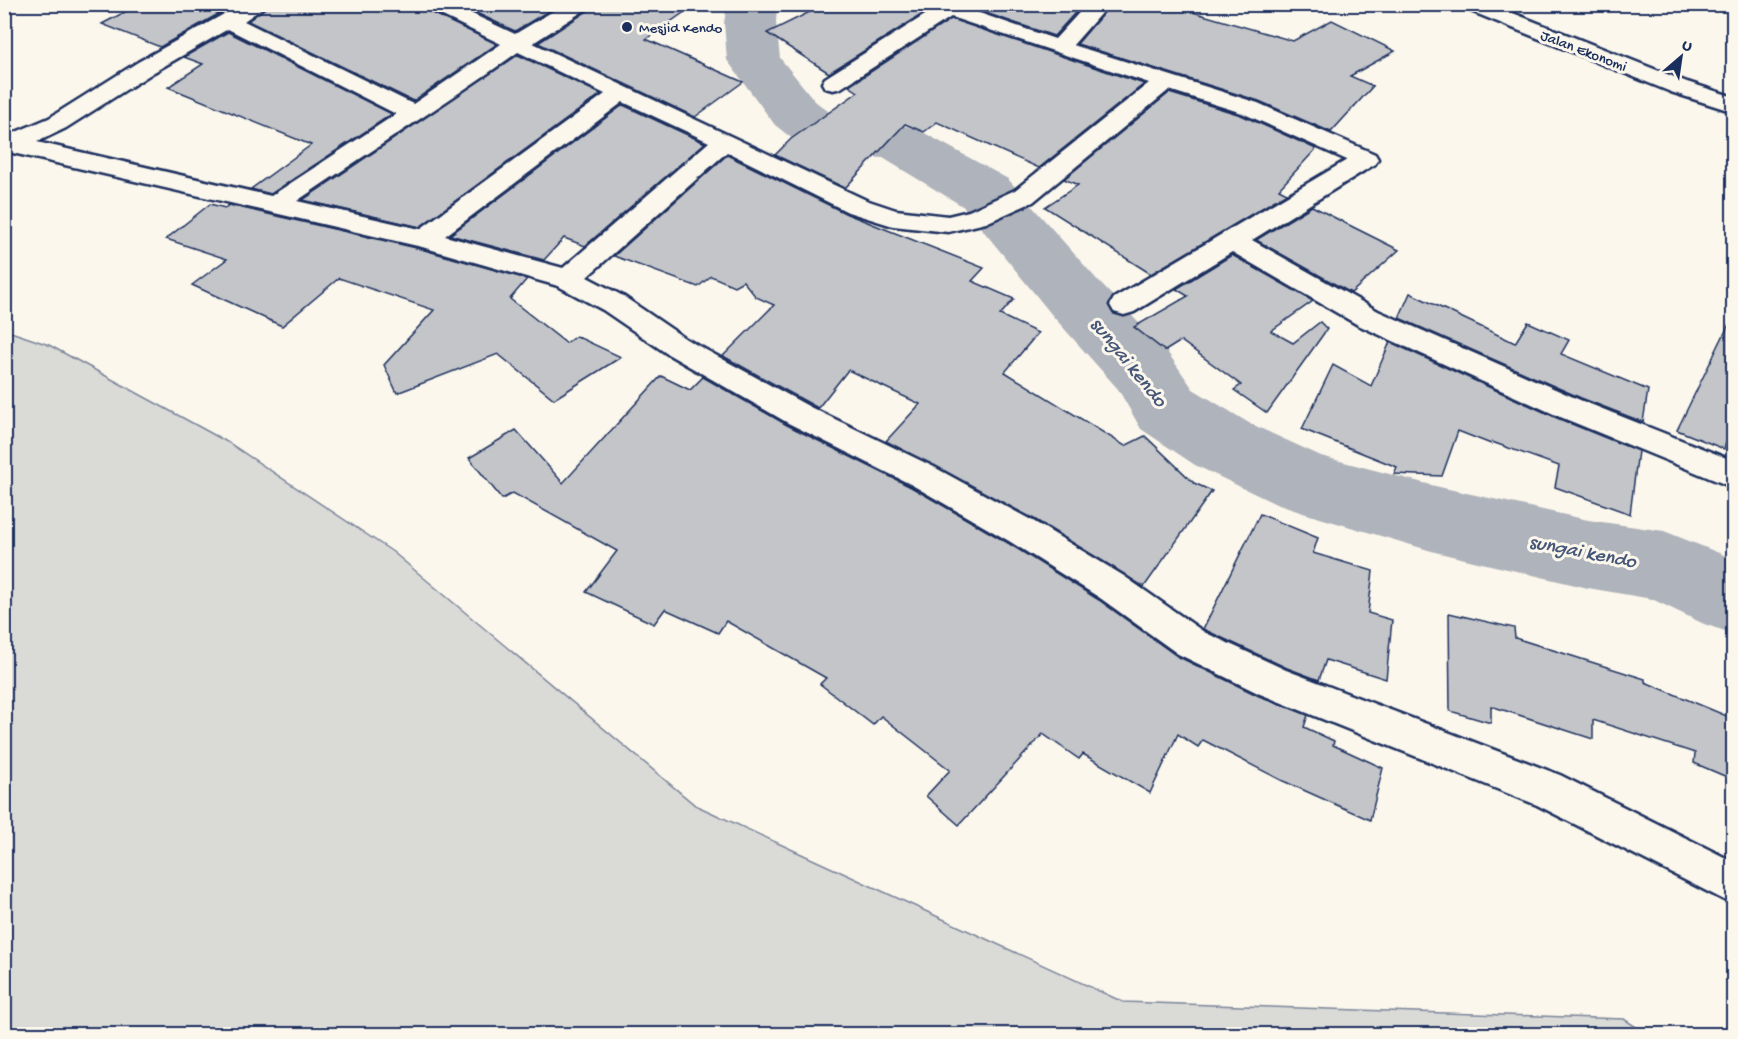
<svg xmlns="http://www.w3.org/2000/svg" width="1738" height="1039" font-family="'Gochi Hand',sans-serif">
<rect width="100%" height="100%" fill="#fbf7ec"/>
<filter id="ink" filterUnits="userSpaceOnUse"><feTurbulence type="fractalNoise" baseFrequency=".0167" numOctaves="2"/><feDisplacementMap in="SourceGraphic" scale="12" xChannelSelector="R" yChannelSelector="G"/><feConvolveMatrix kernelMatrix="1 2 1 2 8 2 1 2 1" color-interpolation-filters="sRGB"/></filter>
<g filter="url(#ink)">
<path fill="#dadad7" stroke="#7a849a" stroke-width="1.5" d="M 5,330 L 49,345 L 229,443 L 393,552 L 695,805 L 1123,1002 L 1624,1019 L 1647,1034 L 5,1034 Z"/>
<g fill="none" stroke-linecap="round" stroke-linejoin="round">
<path fill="#afb3bb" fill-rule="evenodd" d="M 727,4 L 777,4 L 776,23 L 780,58 L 815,101 L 834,116 L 855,122 L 896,124 L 917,129 L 1008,179 L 1100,283 L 1168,353 L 1193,389 L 1249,423 L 1321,456 L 1435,486 L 1588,520 L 1664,531 L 1734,559 L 1734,634 L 1704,624 L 1652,599 L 1588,588 L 1435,552 L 1303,513 L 1276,504 L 1195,465 L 1141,429 L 1118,389 L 1052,315 L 964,207 L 883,158 L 852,156 L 794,140 L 775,125 L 727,60 L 724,23 Z"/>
</g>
<g fill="#c3c5c9" stroke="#1b2f5e" stroke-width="1.5">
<path d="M 140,4 L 236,4 L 160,47 L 102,24 Z"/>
<path d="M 270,4 L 421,4 L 425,10 L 497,44 L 413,101 L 248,21 Z"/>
<path d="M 457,4 L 560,4 L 515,31 Z"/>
<path d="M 593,4 L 696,4 L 646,39 L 743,82 L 695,117 L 538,43 L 589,10 Z"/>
<path d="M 826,4 L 923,4 L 929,10 L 829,73 L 767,33 Z"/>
<path d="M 969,4 L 1083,4 L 1054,36 L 968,7 Z"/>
<path d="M 1111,4 L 1165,4 L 1293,41 L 1332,20 L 1395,51 L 1350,76 L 1373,86 L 1331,132 L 1259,101 L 1077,44 Z"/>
<path d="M 951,19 L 1144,84 L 1039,168 L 937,122 L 924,132 L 905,124 L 845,188 L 775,155 L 791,139 L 858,92 L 849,86 Z"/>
<path d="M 228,32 L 392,114 L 271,194 L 251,189 L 311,145 L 168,87 L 203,64 L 184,57 Z"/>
<path d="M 518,55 L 601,94 L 420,227 L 303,200 Z"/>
<path d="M 1169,93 L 1241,115 L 1316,149 L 1279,189 L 1287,193 L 1151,274 L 1045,207 L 1078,185 L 1064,179 Z"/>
<path d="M 623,105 L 705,143 L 585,246 L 564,238 L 544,260 L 450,235 Z"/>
<path d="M 727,155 L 847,214 L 984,268 L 972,281 L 1014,299 L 1000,315 L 1038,333 L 1005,372 L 1125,446 L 1145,436 L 1194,483 L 1212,491 L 1144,587 L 1034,519 L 886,441 L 920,404 L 848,370 L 818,408 L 723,356 L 774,305 L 756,297 L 743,281 L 734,286 L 711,276 L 698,287 L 614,256 Z"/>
<path d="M 210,204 L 225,208 L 229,205 L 421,249 L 527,279 L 510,299 L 566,343 L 576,336 L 621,357 L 554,399 L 498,354 L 397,393 L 384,365 L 434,310 L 339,278 L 282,326 L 192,285 L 227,259 L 166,239 Z"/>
<path d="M 1312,206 L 1345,223 L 1399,250 L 1351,293 L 1256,240 Z"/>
<path d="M 1232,255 L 1313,301 L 1271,331 L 1293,343 L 1320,322 L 1327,329 L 1267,413 L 1234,390 L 1241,385 L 1181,341 L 1165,351 L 1134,327 L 1188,296 L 1176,289 Z"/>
<path d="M 1410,293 L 1515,343 L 1528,322 L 1569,340 L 1561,354 L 1648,390 L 1643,422 L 1581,398 L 1399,318 Z"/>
<path d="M 1734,314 L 1734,418 L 1724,449 L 1677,430 Z"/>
<path d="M 1390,342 L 1557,418 L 1638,451 L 1630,514 L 1555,487 L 1559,466 L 1492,442 L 1491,444 L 1458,431 L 1442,476 L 1394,474 L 1397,467 L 1302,429 L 1333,365 L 1371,386 Z"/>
<path d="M 661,376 L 690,390 L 703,377 L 787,425 L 911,487 L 1008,543 L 1099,600 L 1177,656 L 1259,696 L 1308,715 L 1304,727 L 1334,741 L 1333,745 L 1383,768 L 1370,820 L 1281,780 L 1203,740 L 1198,747 L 1178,734 L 1150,793 L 1083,754 L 1079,759 L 1043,734 L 959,825 L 926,796 L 950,770 L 881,716 L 873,725 L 820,684 L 826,678 L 726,621 L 718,633 L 665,609 L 654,624 L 586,592 L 617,551 L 513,493 L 502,499 L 469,458 L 516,430 L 563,483 Z"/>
<path d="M 1260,514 L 1318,538 L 1313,553 L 1373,571 L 1368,613 L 1392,620 L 1386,679 L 1326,660 L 1319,680 L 1287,668 L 1203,629 Z"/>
<path d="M 1449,613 L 1514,628 L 1515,638 L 1645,679 L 1645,682 L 1734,719 L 1734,780 L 1694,763 L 1695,753 L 1593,720 L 1593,739 L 1491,706 L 1491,723 L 1450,711 Z"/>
</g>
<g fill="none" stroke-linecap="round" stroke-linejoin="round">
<g stroke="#1b2f5e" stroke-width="5">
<g id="minor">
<path d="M 242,4 L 268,4 L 244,21 L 413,104 L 501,44 L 426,8 L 423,4 L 451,4 L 515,34 L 565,4 L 591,4 L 588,8 L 533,43 L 866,200 L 896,210 L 948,216 L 969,211 L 1015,190 L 1149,83 L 951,17 L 841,88 L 833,90 L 825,88 L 822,83 L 825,78 L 933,10 L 925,4 L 967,4 L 965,8 L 1055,39 L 1087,4 L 1109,4 L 1073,45 L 1258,103 L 1375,154 L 1378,159 L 1375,164 L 1252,240 L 1378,311 L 1580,400 L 1734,461 L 1734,488 L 1558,416 L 1358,325 L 1232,252 L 1134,312 L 1124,315 L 1114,312 L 1110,305 L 1114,298 L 1347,160 L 1242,113 L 1169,90 L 1033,202 L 986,223 L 948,232 L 893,226 L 848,212 L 727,152 L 587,277 L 623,296 L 686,339 L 810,407 L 934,467 L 1033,521 L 1124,576 L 1204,632 L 1286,670 L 1560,775 L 1734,862 L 1734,905 L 1537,805 L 1260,694 L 1178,654 L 1100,598 L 1009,541 L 912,485 L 788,423 L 666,353 L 603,310 L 558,286 L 422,247 L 4,151 L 4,137 L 49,118 L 138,62 ZM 228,29 L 396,114 L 271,196 L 37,142 L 66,128 L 154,72 ZM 518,52 L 605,94 L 420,229 L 297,201 C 370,151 445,104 518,52 ZM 623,102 L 709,142 L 563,268 L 445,236 Z"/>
<path d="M 1460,4 L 1490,4 L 1687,82 L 1734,97 L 1734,112 L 1671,92 L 1463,8 Z"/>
</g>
</g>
<use href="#minor" fill="#fbf7ec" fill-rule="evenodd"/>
</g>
</g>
<circle fill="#1b2f5e" stroke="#fbf7ec" stroke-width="2" cx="627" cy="27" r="6"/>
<g text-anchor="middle" stroke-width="6" stroke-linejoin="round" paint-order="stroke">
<g font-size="15" fill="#1b2f5e" stroke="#fbf7ec" text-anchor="start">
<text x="639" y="32">Mesjid Kendo</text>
</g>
<g font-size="15" fill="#1b2f5e" stroke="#fbf7ec">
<text transform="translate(1584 50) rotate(21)" y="5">Jalan Ekonomi</text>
</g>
<g font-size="20" font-style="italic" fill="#47577a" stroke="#fbf7ec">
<text transform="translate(1130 361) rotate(51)" y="7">sungai kendo</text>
<text transform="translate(1583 550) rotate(11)" y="7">sungai kendo</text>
</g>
</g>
<rect width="1738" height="1039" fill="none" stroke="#fbf7ec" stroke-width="24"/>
<rect x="12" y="12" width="1714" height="1015" fill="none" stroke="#1b2f5e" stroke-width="2" filter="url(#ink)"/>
<g transform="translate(1681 57) rotate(29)" stroke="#fbf7ec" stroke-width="4.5" paint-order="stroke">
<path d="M0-4.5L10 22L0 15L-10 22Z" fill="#1b2f5e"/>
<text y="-9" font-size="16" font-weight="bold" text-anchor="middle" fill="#1b2f5e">U</text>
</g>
</svg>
